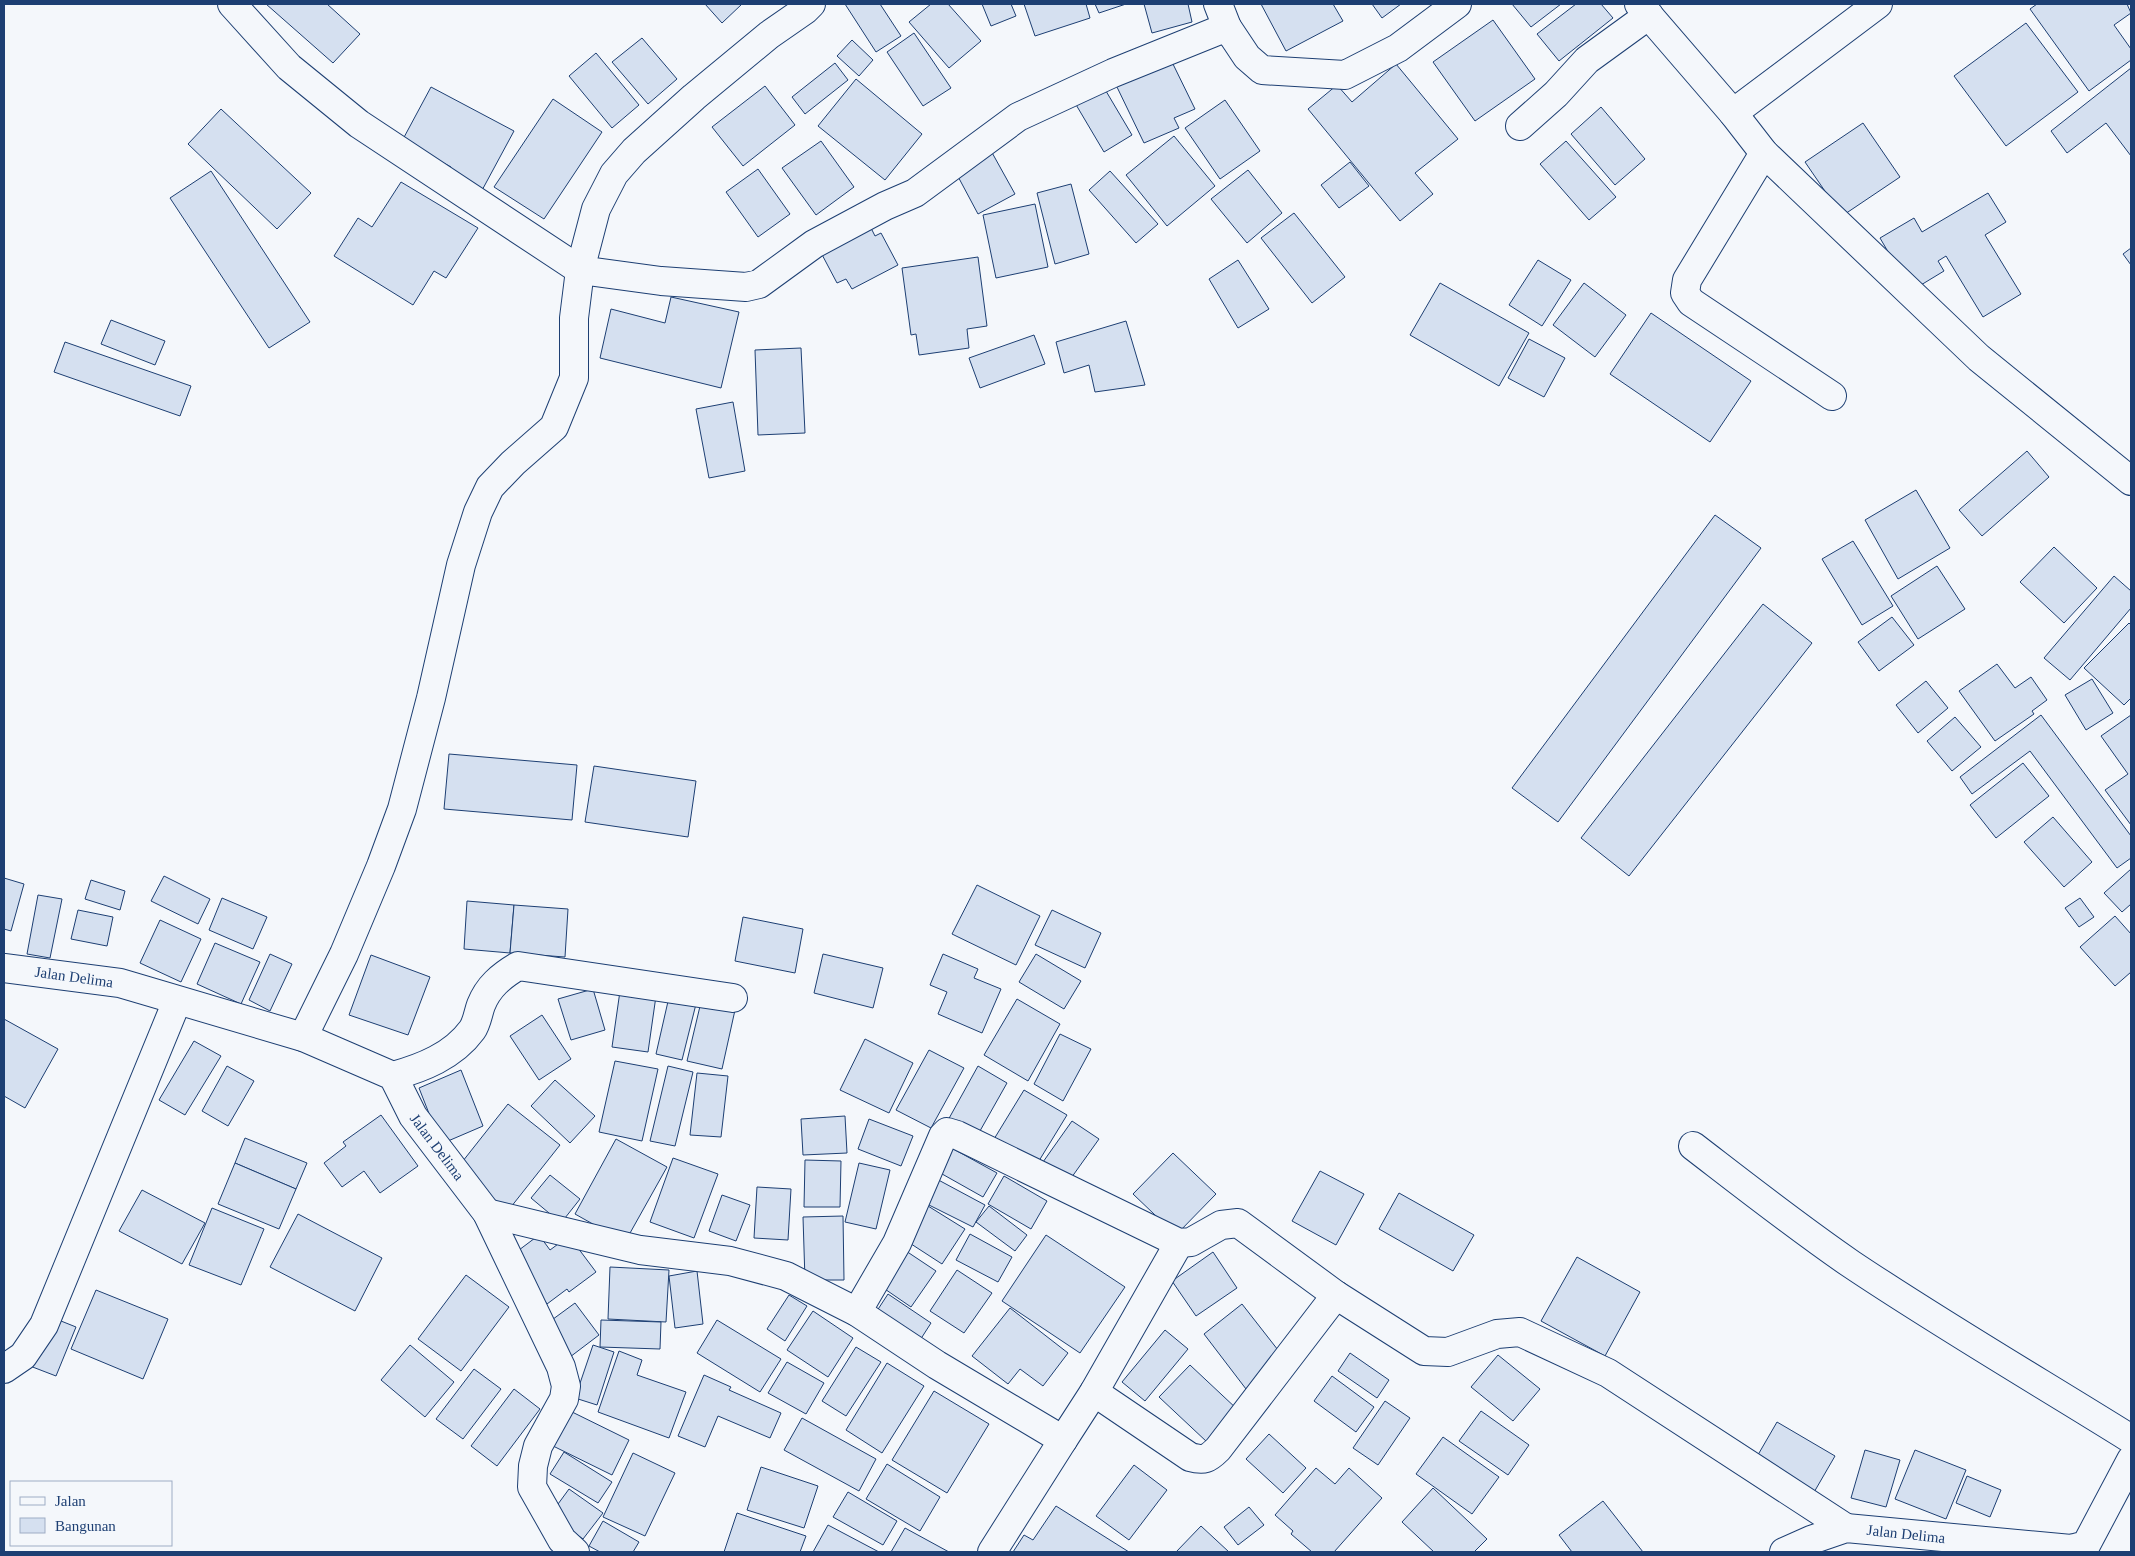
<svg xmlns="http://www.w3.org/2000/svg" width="2135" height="1556" font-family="Georgia,serif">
<rect width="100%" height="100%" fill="#f4f7fb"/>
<g fill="#d5e0f0" stroke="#1d3f73">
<path d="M 266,4 L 327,4 L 360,34 L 333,63 Z"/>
<path d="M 705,4 L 742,4 L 722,23 Z"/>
<path d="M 845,4 L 880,4 L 901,36 L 876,52 Z"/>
<path d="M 931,4 L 948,4 L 981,41 L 949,68 L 909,22 Z"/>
<path d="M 982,4 L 1011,4 L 1016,16 L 991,26 Z"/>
<path d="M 1024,4 L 1086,4 L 1090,18 L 1035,36 Z"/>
<path d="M 1095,4 L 1126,4 L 1099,13 Z"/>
<path d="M 1144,4 L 1188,4 L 1192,22 L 1152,33 Z"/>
<path d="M 1261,4 L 1333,4 L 1343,21 L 1286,51 Z"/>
<path d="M 1372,4 L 1401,4 L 1382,18 Z"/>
<path d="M 1512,4 L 1561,4 L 1531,27 Z"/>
<path d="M 1576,4 L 1601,4 L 1613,18 L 1559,61 L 1537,34 Z"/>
<path d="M 2037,4 L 2127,4 L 2131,13 L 2114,25 L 2131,49 L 2131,60 L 2089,91 L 2030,9 Z"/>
<path d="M 1493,20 L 1535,79 L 1475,121 L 1433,62 Z"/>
<path d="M 2026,23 L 2078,92 L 2006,146 L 1954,76 Z"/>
<path d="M 914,33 L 951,88 L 923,106 L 887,52 Z"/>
<path d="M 642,38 L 677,79 L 648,104 L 612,62 Z"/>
<path d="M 852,40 L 873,60 L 859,76 L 837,56 Z"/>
<path d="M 596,53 L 639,105 L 612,128 L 569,76 Z"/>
<path d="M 1171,60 L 1195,109 L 1174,118 L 1179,128 L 1144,143 L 1116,85 Z"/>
<path d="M 835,63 L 848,80 L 805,114 L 792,97 Z"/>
<path d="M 1396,64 L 1458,139 L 1415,173 L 1433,194 L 1400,221 L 1308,109 L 1337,85 L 1352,102 Z"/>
<path d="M 2131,68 L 2131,156 L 2106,123 L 2067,153 L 2051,131 Z"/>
<path d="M 856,79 L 922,134 L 885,180 L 818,126 Z"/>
<path d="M 765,86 L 795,125 L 743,166 L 712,127 Z"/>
<path d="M 1103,86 L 1132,135 L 1104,152 L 1075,103 Z"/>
<path d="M 431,87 L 514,131 L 480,194 L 446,176 L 451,167 L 402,141 Z"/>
<path d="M 553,99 L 602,132 L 544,219 L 494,187 Z"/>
<path d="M 1225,100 L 1260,151 L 1220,179 L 1185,128 Z"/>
<path d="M 1601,107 L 1645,159 L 1615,185 L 1571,134 Z"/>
<path d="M 221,109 L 311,193 L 277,229 L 188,144 Z"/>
<path d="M 1863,123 L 1900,177 L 1842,216 L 1805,162 Z"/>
<path d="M 1174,136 L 1215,186 L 1167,226 L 1126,175 Z"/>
<path d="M 821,141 L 854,187 L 816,215 L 782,168 Z"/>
<path d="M 1566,141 L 1616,197 L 1589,220 L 1540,164 Z"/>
<path d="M 990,149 L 1015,194 L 978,214 L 954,169 Z"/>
<path d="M 1350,162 L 1369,186 L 1339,208 L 1321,185 Z"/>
<path d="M 758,169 L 790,214 L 758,237 L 726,192 Z"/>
<path d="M 1248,170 L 1282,213 L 1247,243 L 1211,199 Z"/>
<path d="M 211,171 L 310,322 L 269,348 L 170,198 Z"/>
<path d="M 1110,171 L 1158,224 L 1136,243 L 1089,190 Z"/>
<path d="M 401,182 L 478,228 L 446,278 L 434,271 L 413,305 L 334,256 L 358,218 L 372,227 Z"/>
<path d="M 1071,184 L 1089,254 L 1055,264 L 1037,193 Z"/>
<path d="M 1988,193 L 2006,222 L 1985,235 L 2021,294 L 1983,317 L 1946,256 L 1938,261 L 1944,271 L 1911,291 L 1880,238 L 1914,218 L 1922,232 Z"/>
<path d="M 1035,204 L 1048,267 L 996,278 L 983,215 Z"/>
<path d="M 1294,213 L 1345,277 L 1312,303 L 1261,238 Z"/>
<path d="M 867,220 L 875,236 L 881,233 L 898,265 L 852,289 L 846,279 L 837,283 L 818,247 Z"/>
<path d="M 2131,248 L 2131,265 L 2123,254 Z"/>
<path d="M 978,257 L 987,326 L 967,329 L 969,348 L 919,355 L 916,334 L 911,335 L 902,268 Z"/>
<path d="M 1238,260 L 1269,309 L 1238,328 L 1209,279 Z"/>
<path d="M 1538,260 L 1571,280 L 1542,326 L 1509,305 Z"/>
<path d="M 1440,283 L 1529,333 L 1499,386 L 1410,335 Z"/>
<path d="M 1584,283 L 1626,315 L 1595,357 L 1553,325 Z"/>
<path d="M 671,297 L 739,312 L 721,388 L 600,358 L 611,309 L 665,323 Z"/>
<path d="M 1651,313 L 1751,381 L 1710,442 L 1610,374 Z"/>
<path d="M 111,320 L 165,341 L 155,365 L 101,344 Z"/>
<path d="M 1126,321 L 1145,385 L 1095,392 L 1089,365 L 1064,373 L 1056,342 Z"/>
<path d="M 1034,335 L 1045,364 L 980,388 L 969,358 Z"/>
<path d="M 1529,339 L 1565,358 L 1544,397 L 1508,378 Z"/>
<path d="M 65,342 L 191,386 L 180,416 L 54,372 Z"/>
<path d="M 801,348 L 805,433 L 758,435 L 755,350 Z"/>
<path d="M 733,402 L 745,471 L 709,478 L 696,409 Z"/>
<path d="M 2027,451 L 2049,477 L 1982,536 L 1959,510 Z"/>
<path d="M 1916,490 L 1950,548 L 1898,579 L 1865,520 Z"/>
<path d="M 1715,515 L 1761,548 L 1558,822 L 1512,788 Z"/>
<path d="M 1853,541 L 1893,606 L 1862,625 L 1822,559 Z"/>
<path d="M 2054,547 L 2097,588 L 2064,623 L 2020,582 Z"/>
<path d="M 1937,566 L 1965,609 L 1918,639 L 1891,596 Z"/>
<path d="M 2114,576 L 2131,591 L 2131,608 L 2070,680 L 2044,658 Z"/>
<path d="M 1763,604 L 1812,643 L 1629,876 L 1581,838 Z"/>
<path d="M 1892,617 L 1914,645 L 1879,671 L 1858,642 Z"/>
<path d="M 2129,623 L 2131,625 L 2131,698 L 2124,705 L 2084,668 Z"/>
<path d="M 1997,664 L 2015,688 L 2031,677 L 2047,700 L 2032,711 L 2034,714 L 1995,741 L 1959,691 Z"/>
<path d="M 2092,679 L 2113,713 L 2086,730 L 2065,695 Z"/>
<path d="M 1926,681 L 1948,708 L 1918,733 L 1896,705 Z"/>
<path d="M 2041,715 L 2131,836 L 2131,858 L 2117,868 L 2030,751 L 1972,794 L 1960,777 Z"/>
<path d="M 2131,715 L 2131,825 L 2105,790 L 2128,774 L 2101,736 Z"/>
<path d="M 1955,717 L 1981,747 L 1952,771 L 1927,741 Z"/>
<path d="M 449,754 L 577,765 L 572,820 L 444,809 Z"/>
<path d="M 2023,763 L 2049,796 L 1996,838 L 1970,805 Z"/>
<path d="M 594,766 L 696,781 L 688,837 L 585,822 Z"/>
<path d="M 2053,817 L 2092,862 L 2064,887 L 2024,842 Z"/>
<path d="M 2131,869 L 2131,904 L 2122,912 L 2104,893 Z"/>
<path d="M 164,876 L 210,899 L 198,924 L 151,901 Z"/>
<path d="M 4,878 L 24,884 L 11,931 L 4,929 Z"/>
<path d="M 91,880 L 125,891 L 120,910 L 85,899 Z"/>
<path d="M 977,885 L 1040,916 L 1016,965 L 952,934 Z"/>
<path d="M 38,895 L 62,899 L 50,958 L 27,954 Z"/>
<path d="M 222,898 L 267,917 L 253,949 L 209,930 Z"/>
<path d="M 2080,898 L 2094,917 L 2079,927 L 2065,908 Z"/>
<path d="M 467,901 L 514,905 L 510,953 L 464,949 Z"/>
<path d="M 514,905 L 568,909 L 565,957 L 510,953 Z"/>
<path d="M 78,910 L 113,917 L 107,946 L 71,939 Z"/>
<path d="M 1052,910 L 1101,933 L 1085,968 L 1035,945 Z"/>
<path d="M 2115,916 L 2131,934 L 2131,972 L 2115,986 L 2080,947 Z"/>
<path d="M 743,917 L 803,929 L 795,973 L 735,961 Z"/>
<path d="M 160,920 L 201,939 L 181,982 L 140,963 Z"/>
<path d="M 215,943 L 260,962 L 241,1004 L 197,984 Z"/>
<path d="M 270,954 L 292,964 L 270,1011 L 249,1000 Z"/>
<path d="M 823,954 L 883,968 L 873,1008 L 814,993 Z"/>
<path d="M 943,954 L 978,969 L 974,978 L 1001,989 L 982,1033 L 938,1014 L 947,992 L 930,985 Z"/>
<path d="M 1036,954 L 1081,981 L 1064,1009 L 1019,982 Z"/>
<path d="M 371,955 L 430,977 L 408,1035 L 349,1015 Z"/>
<path d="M 593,989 L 605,1030 L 571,1040 L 558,999 Z"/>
<path d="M 620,991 L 656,996 L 648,1052 L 612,1047 Z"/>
<path d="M 669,997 L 696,1004 L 682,1060 L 656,1054 Z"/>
<path d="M 1017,999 L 1060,1024 L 1028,1081 L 984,1055 Z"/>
<path d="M 701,1002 L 735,1010 L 722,1069 L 687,1061 Z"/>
<path d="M 542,1015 L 571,1059 L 539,1080 L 510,1036 Z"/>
<path d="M 4,1019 L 58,1049 L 25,1108 L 4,1096 Z"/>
<path d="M 1060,1034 L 1091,1049 L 1063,1101 L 1034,1084 Z"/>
<path d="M 865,1039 L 913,1063 L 889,1113 L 840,1090 Z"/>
<path d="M 194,1041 L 221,1056 L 185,1115 L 159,1100 Z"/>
<path d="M 929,1050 L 964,1068 L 931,1128 L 896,1110 Z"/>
<path d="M 615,1061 L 658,1069 L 642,1141 L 599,1132 Z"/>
<path d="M 227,1066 L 254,1081 L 228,1126 L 202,1111 Z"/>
<path d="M 668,1066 L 693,1072 L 675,1146 L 650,1141 Z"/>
<path d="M 978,1066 L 1007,1083 L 976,1138 L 947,1122 Z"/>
<path d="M 461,1070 L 483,1126 L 441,1144 L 419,1088 Z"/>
<path d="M 697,1073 L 728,1076 L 721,1137 L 690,1135 Z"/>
<path d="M 555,1080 L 595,1116 L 570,1143 L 531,1106 Z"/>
<path d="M 1024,1090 L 1067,1115 L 1034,1169 L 991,1144 Z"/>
<path d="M 508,1104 L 560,1145 L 507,1212 L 455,1171 Z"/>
<path d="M 381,1115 L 418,1166 L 380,1193 L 364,1171 L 342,1187 L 324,1163 L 346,1146 L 343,1142 Z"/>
<path d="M 845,1116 L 847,1153 L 803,1155 L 801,1119 Z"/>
<path d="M 869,1119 L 913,1136 L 901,1166 L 858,1149 Z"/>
<path d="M 1072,1121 L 1099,1139 L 1069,1181 L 1043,1162 Z"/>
<path d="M 245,1138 L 307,1163 L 296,1189 L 235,1163 Z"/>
<path d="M 616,1139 L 667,1167 L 625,1242 L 575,1214 Z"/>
<path d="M 948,1146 L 997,1173 L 983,1197 L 935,1170 Z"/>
<path d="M 1173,1153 L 1216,1194 L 1176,1235 L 1133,1194 Z"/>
<path d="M 673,1158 L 718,1174 L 694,1238 L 650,1222 Z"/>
<path d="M 805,1160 L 841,1161 L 840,1207 L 804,1207 Z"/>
<path d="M 235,1163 L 296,1189 L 279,1229 L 218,1204 Z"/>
<path d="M 859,1163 L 890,1170 L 876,1229 L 845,1222 Z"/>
<path d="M 1320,1171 L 1364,1194 L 1336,1245 L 1292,1221 Z"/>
<path d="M 550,1175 L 580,1199 L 561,1223 L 531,1198 Z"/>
<path d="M 931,1176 L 985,1205 L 973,1227 L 919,1200 Z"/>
<path d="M 1004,1176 L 1047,1201 L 1031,1229 L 988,1204 Z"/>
<path d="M 757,1187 L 791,1189 L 788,1240 L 754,1238 Z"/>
<path d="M 142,1190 L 205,1223 L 182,1264 L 119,1231 Z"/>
<path d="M 1399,1193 L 1474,1235 L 1453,1271 L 1379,1229 Z"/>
<path d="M 722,1195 L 750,1205 L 736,1241 L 709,1231 Z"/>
<path d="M 928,1206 L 965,1229 L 942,1264 L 905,1240 Z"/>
<path d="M 989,1206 L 1027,1235 L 1015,1251 L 976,1222 Z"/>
<path d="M 212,1208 L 264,1229 L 241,1285 L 189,1265 Z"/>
<path d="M 298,1214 L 382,1258 L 355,1311 L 270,1267 Z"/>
<path d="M 843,1216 L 844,1280 L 805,1280 L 803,1217 Z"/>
<path d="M 970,1234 L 1012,1257 L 998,1282 L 956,1260 Z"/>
<path d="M 539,1235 L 550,1250 L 569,1236 L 596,1272 L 569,1292 L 567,1289 L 547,1304 L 511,1256 Z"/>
<path d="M 1046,1235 L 1125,1287 L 1080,1353 L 1002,1301 Z"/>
<path d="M 903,1249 L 936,1271 L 911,1307 L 879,1285 Z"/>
<path d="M 1213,1252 L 1237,1288 L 1196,1316 L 1172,1281 Z"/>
<path d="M 1577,1257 L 1640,1292 L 1605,1356 L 1541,1321 Z"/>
<path d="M 610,1267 L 669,1270 L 666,1322 L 608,1319 Z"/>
<path d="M 957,1270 L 992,1293 L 964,1333 L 930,1311 Z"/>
<path d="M 697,1271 L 703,1324 L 675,1328 L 669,1276 Z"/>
<path d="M 466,1275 L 509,1307 L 461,1371 L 418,1339 Z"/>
<path d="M 96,1290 L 168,1319 L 143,1379 L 71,1349 Z"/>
<path d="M 888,1294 L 931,1323 L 915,1348 L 871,1320 Z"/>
<path d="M 789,1295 L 807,1306 L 785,1341 L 767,1329 Z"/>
<path d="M 575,1303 L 599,1335 L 570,1357 L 545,1325 Z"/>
<path d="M 1242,1304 L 1285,1359 L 1246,1389 L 1204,1334 Z"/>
<path d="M 1010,1308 L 1068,1353 L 1043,1386 L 1020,1369 L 1008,1384 L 972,1356 Z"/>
<path d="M 813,1311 L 853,1338 L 828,1377 L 787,1350 Z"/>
<path d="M 51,1317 L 76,1327 L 56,1376 L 30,1366 Z"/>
<path d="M 601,1320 L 661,1322 L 660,1349 L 600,1347 Z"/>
<path d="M 717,1320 L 781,1359 L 760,1392 L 697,1353 Z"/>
<path d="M 1165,1330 L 1188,1349 L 1145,1401 L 1122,1382 Z"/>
<path d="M 410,1345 L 454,1382 L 425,1417 L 381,1380 Z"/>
<path d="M 593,1345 L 614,1352 L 597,1405 L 575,1398 Z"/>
<path d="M 856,1347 L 881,1362 L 846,1416 L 822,1401 Z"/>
<path d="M 619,1351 L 642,1360 L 637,1375 L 686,1392 L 669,1438 L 598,1412 Z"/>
<path d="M 1350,1353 L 1389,1380 L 1377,1398 L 1338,1371 Z"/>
<path d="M 1498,1355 L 1540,1389 L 1513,1421 L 1471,1387 Z"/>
<path d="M 787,1362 L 824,1383 L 806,1414 L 768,1393 Z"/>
<path d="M 887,1363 L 924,1386 L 882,1453 L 846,1430 Z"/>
<path d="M 1190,1365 L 1238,1410 L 1207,1442 L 1159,1397 Z"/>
<path d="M 474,1369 L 501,1389 L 463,1439 L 436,1419 Z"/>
<path d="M 704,1375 L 731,1387 L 729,1390 L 781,1413 L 770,1438 L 718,1416 L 705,1447 L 678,1436 Z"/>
<path d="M 1332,1376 L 1374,1407 L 1356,1432 L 1314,1401 Z"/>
<path d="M 514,1389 L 540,1409 L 497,1466 L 471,1446 Z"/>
<path d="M 934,1391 L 989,1424 L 947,1493 L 892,1460 Z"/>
<path d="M 1385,1401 L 1410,1418 L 1378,1465 L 1353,1448 Z"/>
<path d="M 566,1409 L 629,1440 L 612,1475 L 549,1444 Z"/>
<path d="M 1481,1411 L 1529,1445 L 1508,1475 L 1459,1441 Z"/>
<path d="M 802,1418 L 876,1459 L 859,1491 L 784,1450 Z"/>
<path d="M 1777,1422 L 1835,1456 L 1813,1494 L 1755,1460 Z"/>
<path d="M 1269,1434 L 1306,1468 L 1283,1493 L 1246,1459 Z"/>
<path d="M 1443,1437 L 1499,1477 L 1472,1514 L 1416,1474 Z"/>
<path d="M 1865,1450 L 1900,1460 L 1886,1507 L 1851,1498 Z"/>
<path d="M 1915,1450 L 1966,1470 L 1946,1519 L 1895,1499 Z"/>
<path d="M 564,1452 L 612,1482 L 598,1503 L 550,1474 Z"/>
<path d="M 633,1453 L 675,1473 L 645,1536 L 603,1517 Z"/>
<path d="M 887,1464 L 940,1497 L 920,1531 L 866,1499 Z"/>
<path d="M 1134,1465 L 1167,1490 L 1129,1540 L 1096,1516 Z"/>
<path d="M 761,1467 L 818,1486 L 804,1528 L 747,1510 Z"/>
<path d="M 1316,1468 L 1335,1484 L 1349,1468 L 1382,1498 L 1334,1552 L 1312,1552 L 1291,1534 L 1293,1531 L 1275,1515 Z"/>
<path d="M 1967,1476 L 2001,1490 L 1990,1517 L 1956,1503 Z"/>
<path d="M 1433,1488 L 1487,1539 L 1474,1552 L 1434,1552 L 1402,1522 Z"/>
<path d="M 569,1489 L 603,1513 L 583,1539 L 550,1515 Z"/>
<path d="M 848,1492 L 897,1521 L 883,1545 L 833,1517 Z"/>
<path d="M 1603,1501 L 1643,1552 L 1572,1552 L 1559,1535 Z"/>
<path d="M 1056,1506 L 1129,1552 L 1013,1552 L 1024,1535 L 1033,1540 Z"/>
<path d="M 1249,1507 L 1264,1525 L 1238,1545 L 1224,1527 Z"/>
<path d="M 737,1513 L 806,1536 L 800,1552 L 724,1552 Z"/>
<path d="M 603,1521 L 639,1542 L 633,1552 L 600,1552 L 589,1546 Z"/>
<path d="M 828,1525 L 879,1552 L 813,1552 Z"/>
<path d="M 1201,1526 L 1229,1552 L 1176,1552 Z"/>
<path d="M 905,1528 L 949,1552 L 891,1552 Z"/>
</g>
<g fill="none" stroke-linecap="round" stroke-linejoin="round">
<g stroke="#1d3f73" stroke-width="30">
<g id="minor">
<path d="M 232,4 L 289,67 L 359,124 L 580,270 L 661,281 L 746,287 L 759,284 L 814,244 L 885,206 L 915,193 L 1018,117 L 1113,73 L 1227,27 L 1247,57 L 1262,70 L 1345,75 L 1398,48 L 1457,4"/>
<path d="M 1218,4 L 1227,27"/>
<path d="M 1639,4 L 1733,113 L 1764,153 L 1979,358 L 2131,481"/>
<path d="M 1733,113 L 1878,4"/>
<path d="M 1520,126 L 1556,94 L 1587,60 L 1649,15"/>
<path d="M 1764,153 L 1687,280 L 1685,293 L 1691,302 L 1832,396"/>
<path d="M 4,968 L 120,983 L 303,1037 L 393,1076 L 413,1116 L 487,1213 L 561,1367 L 566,1386 L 564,1399 L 538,1446 L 533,1466 L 532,1487 L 562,1540 L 575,1552"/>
<path d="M 303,1037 L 344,954 L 381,866 L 402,809 L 431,698 L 461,565 L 478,512 L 490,487 L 513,463 L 554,427 L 574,378 L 574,318 L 580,270 L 596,209 L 614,174 L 634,151 L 694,97 L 769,35 L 805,10 L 811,4"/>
<path d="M 393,1076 C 422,1068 453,1056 472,1030 C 477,1023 478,1013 481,1005 C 488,987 501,976 518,966 L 733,998"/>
<path d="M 1693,1146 C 1745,1186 1797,1227 1851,1264 C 1942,1325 2038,1381 2131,1439"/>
<path d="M 487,1213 L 640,1250 L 730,1261 L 786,1276 L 857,1312 L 937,1365 L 1063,1440 L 992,1552"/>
<path d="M 857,1312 L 897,1243 L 943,1136 L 947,1132 L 957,1135 L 1179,1243 L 1191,1242 L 1221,1225 L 1238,1223 L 1336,1295 L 1424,1351 L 1448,1352 L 1497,1334 L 1520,1332 L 1608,1373 L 1846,1528"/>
<path d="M 4,1369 L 23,1356 L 44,1325 L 177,1001"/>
<path d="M 1094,1392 L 1190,1457 C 1204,1461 1208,1459 1218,1449 L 1336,1295"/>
<path d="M 1063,1440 L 1094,1392 L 1179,1243"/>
<path d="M 1784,1552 L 1811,1540 L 1846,1528 L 2071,1549 L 2086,1545 L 2131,1460"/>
</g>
</g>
<use href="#minor" stroke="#f4f7fb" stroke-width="28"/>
</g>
<g text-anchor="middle" stroke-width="4" stroke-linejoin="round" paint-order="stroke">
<g font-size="15" fill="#1d3f73" stroke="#f4f7fb">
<text transform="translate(74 977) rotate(8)" y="5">Jalan Delima</text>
<text transform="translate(437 1147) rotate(53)" y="5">Jalan Delima</text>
<text transform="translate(1906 1534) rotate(6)" y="5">Jalan Delima</text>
</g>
</g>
<rect width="2135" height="1556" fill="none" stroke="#1d3f73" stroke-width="10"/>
<rect x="10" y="1481" width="162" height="65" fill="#f4f7fb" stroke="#9eadc5"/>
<rect x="20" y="1497" width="25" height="8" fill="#f4f7fb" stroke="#9eadc5"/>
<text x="55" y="1506" font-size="15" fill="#1d3f73">Jalan</text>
<rect x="20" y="1518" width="25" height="15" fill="#d5e0f0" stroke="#9eadc5"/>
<text x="55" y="1531" font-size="15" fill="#1d3f73">Bangunan</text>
</svg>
